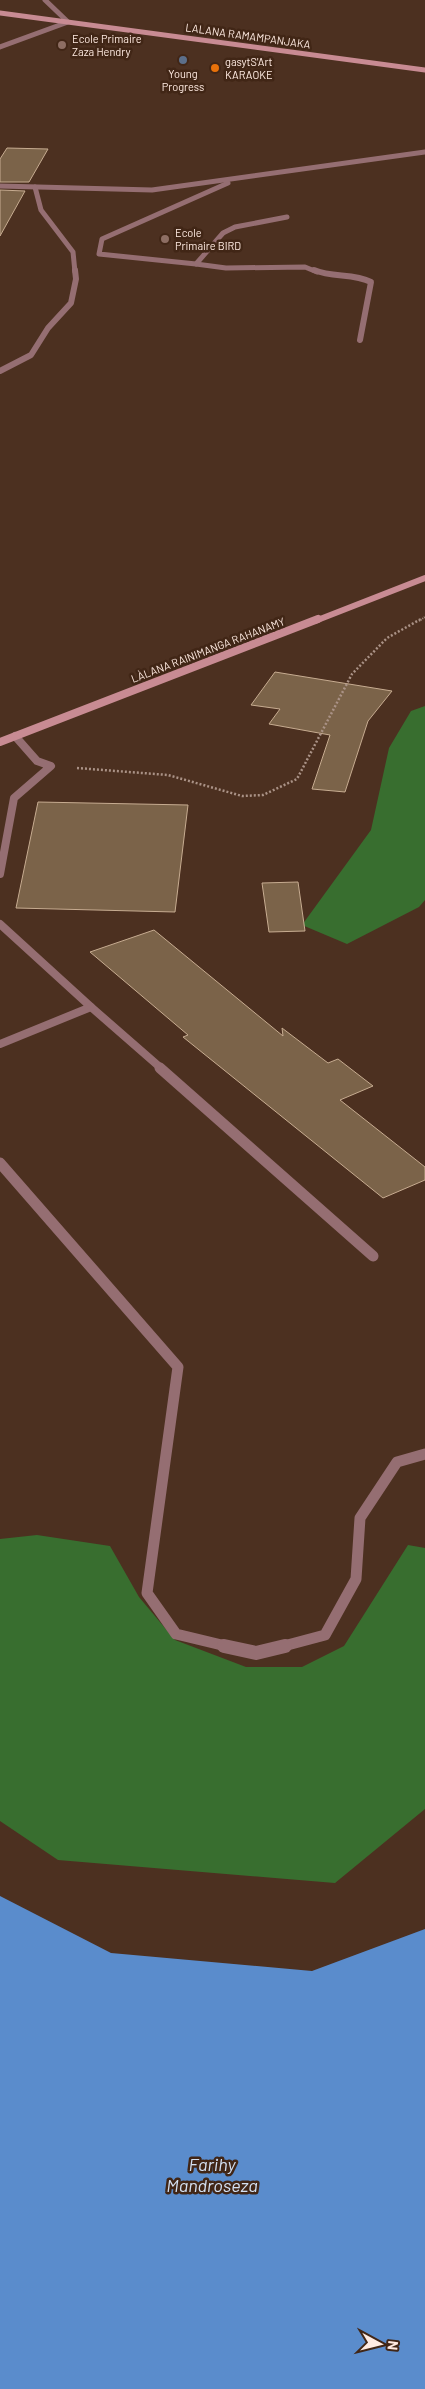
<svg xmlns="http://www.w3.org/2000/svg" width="425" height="2389" font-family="Barlow,sans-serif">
<rect width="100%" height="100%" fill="#4c3020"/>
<g fill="#386e2f">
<path d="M 425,706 L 425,900 L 419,907 L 347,944 L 302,925 L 371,830 L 389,748 L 411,711 Z"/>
<path d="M 37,1535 L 110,1546 L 139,1597 L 175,1640 L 246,1667 L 302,1667 L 344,1646 L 408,1545 L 425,1548 L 425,1809 L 335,1883 L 58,1860 L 0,1821 L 0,1539 Z"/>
</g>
<path fill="#5a8ccc" d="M 0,1896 L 111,1953 L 312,1971 L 425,1929 L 425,2389 L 0,2389 Z"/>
<g fill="#7b6349" stroke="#c7ac91">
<path d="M 7,148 L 48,149 L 29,182 L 0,182 L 0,159 Z"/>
<path d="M 0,190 L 25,191 L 0,236 Z"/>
<path d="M 275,672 L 392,691 L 368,721 L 345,792 L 312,789 L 330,735 L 269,724 L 280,709 L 251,705 Z"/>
<path d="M 38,802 L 188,805 L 175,912 L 16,908 Z"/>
<path d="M 298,882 L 305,931 L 269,932 L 262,883 Z"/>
<path d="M 154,930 L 283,1036 L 282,1028 L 328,1063 L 338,1059 L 373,1086 L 340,1100 L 425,1167 L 425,1180 L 383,1198 L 183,1037 L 188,1035 L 90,952 Z"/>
</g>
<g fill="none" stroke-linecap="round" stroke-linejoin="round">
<path stroke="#aa9286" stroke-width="2" stroke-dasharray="1 1" stroke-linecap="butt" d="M 419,621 L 425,617"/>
<path stroke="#aa9286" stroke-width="2.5" stroke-dasharray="2 2" stroke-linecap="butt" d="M 77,768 L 168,775 L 242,796 L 263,795 L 297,779 L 352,674 L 387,638 L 421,619"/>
<g stroke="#956e72" stroke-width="8">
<path d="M 0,874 L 14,798 L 51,766 L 37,761 L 15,736"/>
<path d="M 0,924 L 91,1007 L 0,1044"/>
<path d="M 91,1007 L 162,1069"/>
</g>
<g stroke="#956e72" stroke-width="11">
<path d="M 160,1068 L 373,1256"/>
<path d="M 0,1163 L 178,1367 L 147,1593 L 176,1634 L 230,1647"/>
<path d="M 280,1647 L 325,1635 L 356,1579 L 360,1518 L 397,1462 L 425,1454"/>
</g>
<path stroke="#956e72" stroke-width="14" d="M 224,1646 L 256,1653 L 285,1646"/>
<g stroke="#956e72" stroke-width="5">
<path d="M 0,47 L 68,22 L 45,0"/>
<path d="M 228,183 L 102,239 L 99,254 L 196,264 L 223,233 L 235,227 L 287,217"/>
<path d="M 0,186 L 152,190 L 425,152"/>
<path d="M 35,187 L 41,210 L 73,252 L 75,272"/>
<path d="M 196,264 L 226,268 L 305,267 L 317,272"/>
</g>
<g stroke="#956e72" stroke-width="6">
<path d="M 314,270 C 333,278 353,273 371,282 L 360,340"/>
<path d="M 0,371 L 31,355 L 48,328 L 71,303 L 76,279 L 75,270"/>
</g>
<path stroke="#c88b93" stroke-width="5" d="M 0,13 L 425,70"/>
<path stroke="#c88b93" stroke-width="6" d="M 315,621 L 425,578"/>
<path stroke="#c88b93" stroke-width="8" d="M 0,742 L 318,619"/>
</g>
<g fill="#8d6e63" stroke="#412616" stroke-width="2">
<circle cx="62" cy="45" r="5"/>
<circle cx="165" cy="239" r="5"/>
</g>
<circle fill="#5c6f8a" stroke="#412616" stroke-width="2" cx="183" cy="60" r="5"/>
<circle fill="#e8710a" stroke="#412616" stroke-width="2" cx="215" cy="68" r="5"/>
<g text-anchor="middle" stroke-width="5" stroke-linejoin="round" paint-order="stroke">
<g font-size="11" fill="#ffebe2" stroke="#412616">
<text transform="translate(248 36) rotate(8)" y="4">LALANA RAMAMPANJAKA</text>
<text transform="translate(208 650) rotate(-21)" y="4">LÀLANA RAINIMANGA RAHANAMY</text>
</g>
<g font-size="11" fill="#ffebe2" stroke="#412616" text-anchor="start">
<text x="72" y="43">Ecole Primaire<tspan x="72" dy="13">Zaza Hendry</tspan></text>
<text x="225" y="66">gasytS'Art<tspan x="225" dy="13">KARAOKE</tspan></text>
<text x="183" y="78" text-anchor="middle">Young<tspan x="183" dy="13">Progress</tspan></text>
<text x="175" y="237">Ecole<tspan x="175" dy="13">Primaire BIRD</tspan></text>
</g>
<g font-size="18" font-style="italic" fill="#d4e1f3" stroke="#412616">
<text x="212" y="2171">Farihy<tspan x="212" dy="21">Mandroseza</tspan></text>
</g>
</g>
<g transform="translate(380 2344) rotate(97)" stroke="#412616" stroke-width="4" paint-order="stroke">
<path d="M0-4L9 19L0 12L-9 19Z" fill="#ffebe2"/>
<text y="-8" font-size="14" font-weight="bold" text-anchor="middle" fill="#ffebe2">N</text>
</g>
</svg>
